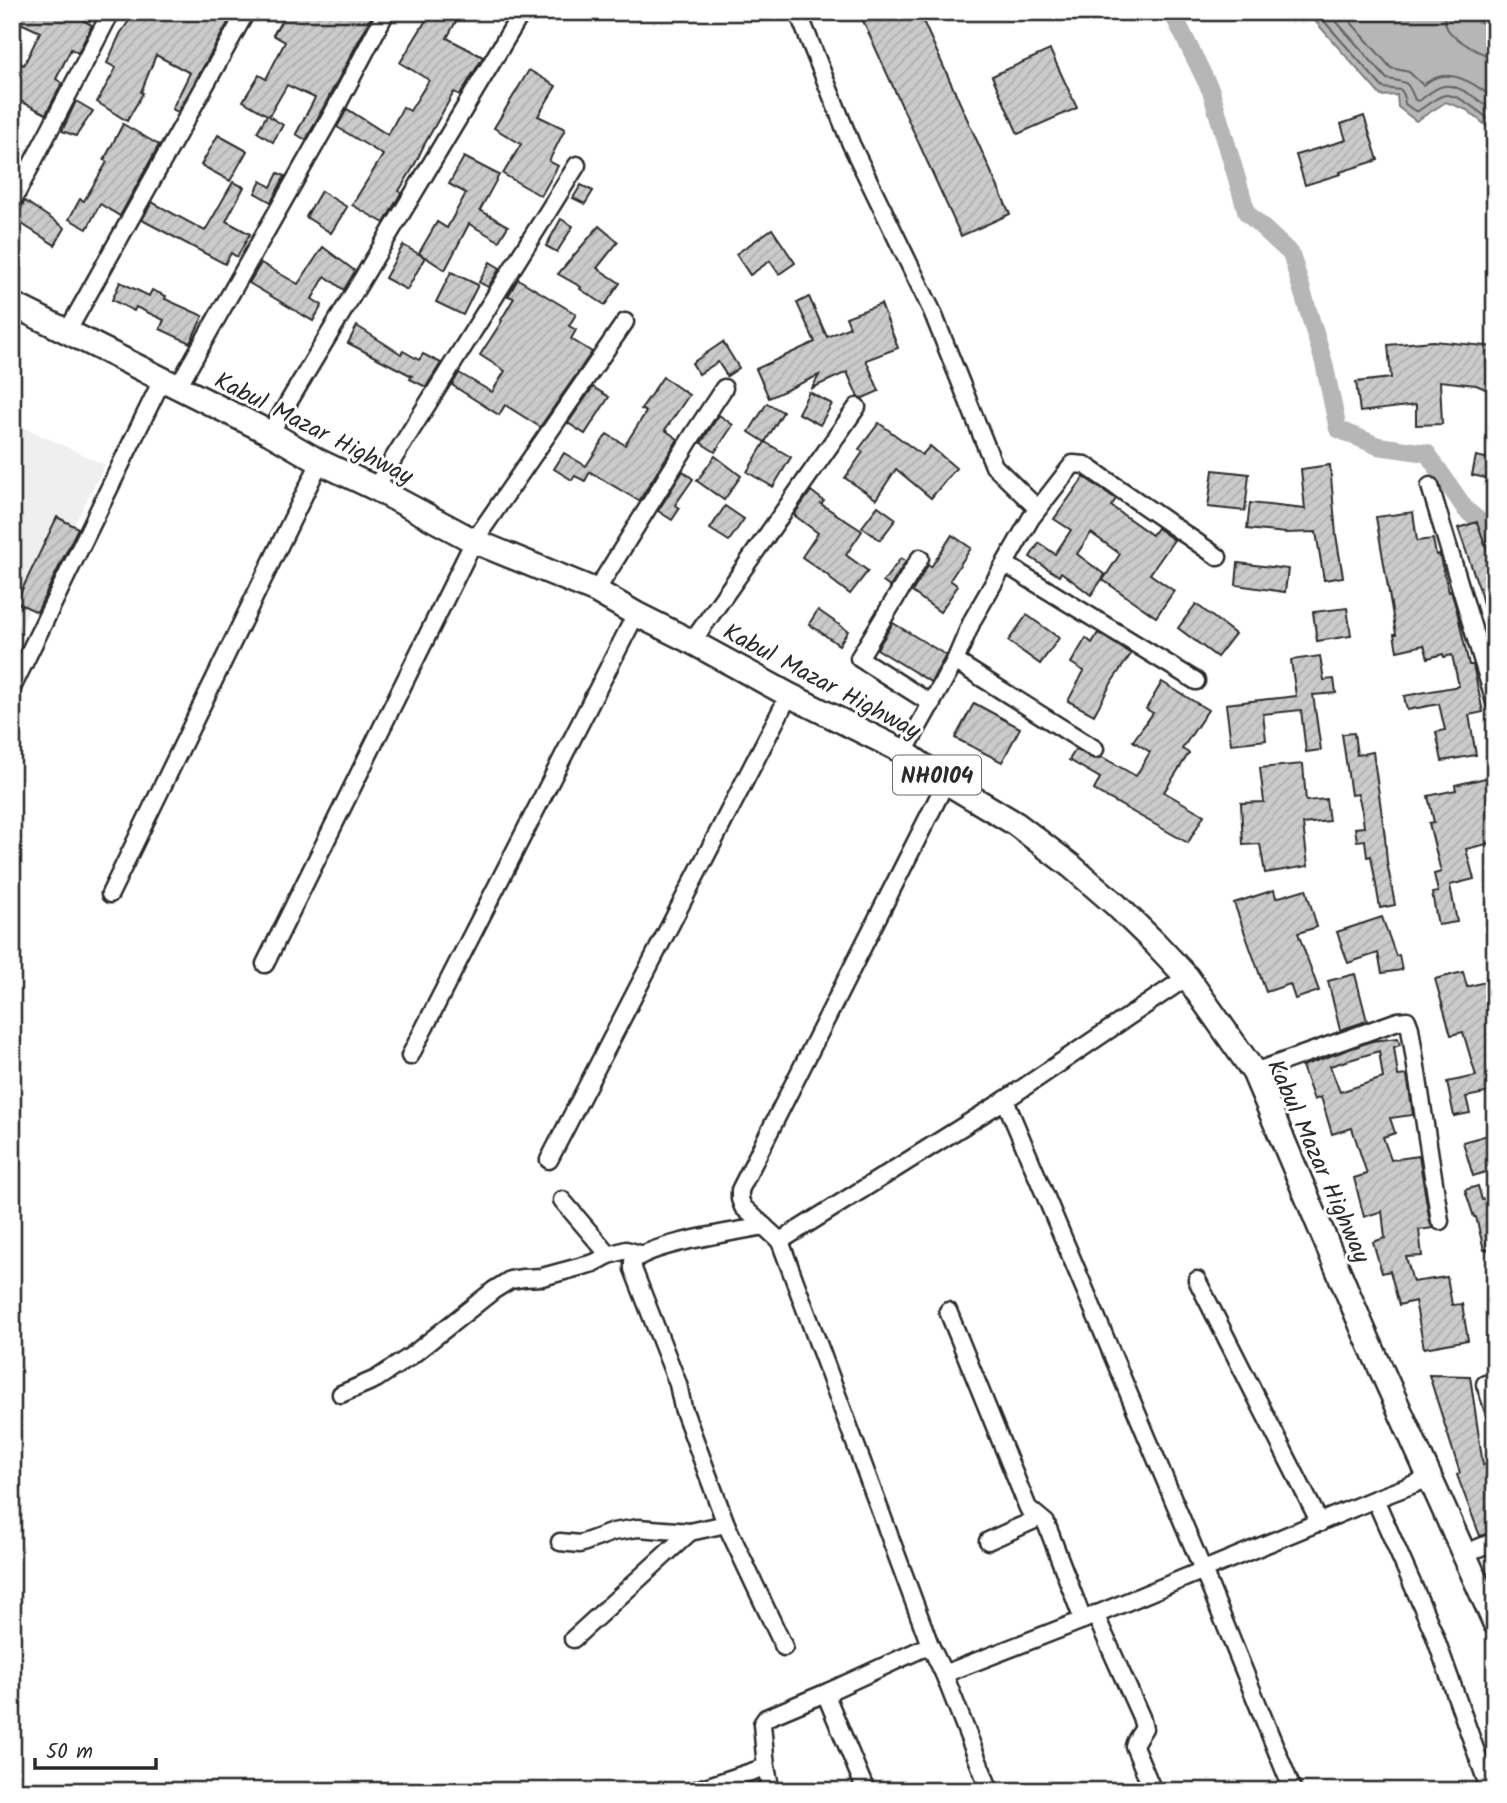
<svg xmlns="http://www.w3.org/2000/svg" width="1507" height="1803" font-family="Kalam,sans-serif">
<defs>
<pattern id="building-hatch" width="6" height="6" patternUnits="userSpaceOnUse" patternTransform="scale(1.75)"><rect width="6" height="6" fill="#cbcbcb"/><path d="M-1 1l2-2M0 6l6-6M5 7l2-2" fill="none" stroke="#aeaeae"/></pattern>
</defs>
<rect width="100%" height="100%" fill="#fff"/>
<filter id="ink" filterUnits="userSpaceOnUse"><feTurbulence type="fractalNoise" baseFrequency=".0143" numOctaves="2"/><feDisplacementMap in="SourceGraphic" scale="14" xChannelSelector="R" yChannelSelector="G"/><feConvolveMatrix kernelMatrix="1 2 1 2 8 2 1 2 1" color-interpolation-filters="sRGB"/></filter>
<g filter="url(#ink)">
<path fill="#efefef" d="M 12,422 L 105,465 L 16,636 L 12,635 Z"/>
<path fill="#b6b6b6" stroke="#7e7e7e" stroke-width="2" d="M 1307,12 L 1465,12 L 1495,32 L 1495,133 L 1467,110 L 1446,102 L 1416,121 L 1398,107 L 1397,95 L 1381,96 Z"/>
<g fill="none" stroke-linecap="round" stroke-linejoin="round">
<g stroke="#636363" stroke-width="2">
<path d="M 1316,12 L 1383,88 L 1401,90 L 1404,95 L 1405,104 L 1415,111 L 1418,111 C 1426,106 1434,99 1442,96 C 1456,90 1484,116 1495,124"/>
<path d="M 1328,12 L 1387,79 C 1407,82 1408,81 1415,100 L 1419,101 C 1426,96 1435,87 1444,86 C 1460,84 1483,103 1495,113"/>
<path d="M 1342,12 L 1391,68 L 1409,72 L 1423,85 C 1428,82 1432,78 1438,77 C 1457,71 1481,88 1495,100"/>
<path d="M 1444,12 C 1444,19 1445,24 1448,30 C 1456,40 1482,56 1495,57"/>
</g>
<path stroke="#b6b6b6" stroke-width="18" d="M 1172,12 L 1211,91 L 1247,213 L 1291,254 L 1324,363 L 1338,429 L 1378,446 L 1427,453 L 1466,510 L 1489,529 L 1495,541"/>
</g>
<g fill="url(#building-hatch)" stroke="#2b2b2b" stroke-width="2" fill-rule="evenodd">
<path d="M 12,12 L 88,12 L 84,21 L 92,25 L 78,53 L 71,49 L 56,79 L 62,83 L 46,114 L 12,97 L 12,60 L 24,65 L 40,32 L 12,19 Z"/>
<path d="M 135,12 L 215,12 L 229,21 L 178,112 L 172,109 L 190,73 L 156,55 L 141,92 L 143,93 L 127,121 L 97,102 L 116,68 L 107,63 L 120,34 Z"/>
<path d="M 287,12 L 374,12 L 306,140 L 296,134 L 315,98 L 287,85 L 269,116 L 283,125 L 273,142 L 257,132 L 267,115 L 243,101 L 259,75 L 266,79 L 285,42 L 273,35 Z"/>
<path d="M 431,12 L 461,12 L 447,38 L 483,57 L 460,95 L 454,92 L 424,145 L 414,166 L 399,191 L 401,193 L 384,223 L 352,205 L 383,155 L 337,127 L 347,109 L 388,135 L 403,107 L 410,111 L 429,80 L 400,63 Z"/>
<path d="M 859,12 L 919,12 L 1010,214 L 961,236 Z"/>
<path d="M 1050,50 L 1077,108 L 1018,134 L 992,76 Z"/>
<path d="M 529,70 L 556,86 L 538,116 L 565,129 L 549,161 L 558,166 L 541,196 L 503,174 L 521,144 L 494,128 Z"/>
<path d="M 76,101 L 93,111 L 76,136 L 62,131 Z"/>
<path d="M 1364,116 L 1378,160 L 1340,172 L 1341,174 L 1305,185 L 1296,155 L 1346,140 L 1341,124 Z"/>
<path d="M 123,124 L 159,145 L 120,216 L 100,204 L 87,229 L 69,219 L 80,199 L 84,201 L 107,162 L 104,160 Z"/>
<path d="M 218,135 L 247,151 L 230,181 L 201,165 Z"/>
<path d="M 464,157 L 499,175 L 480,210 L 508,226 L 499,241 L 469,224 L 445,270 L 425,257 L 407,290 L 385,278 L 403,245 L 424,257 L 419,253 L 437,222 L 447,228 L 466,193 L 449,184 Z"/>
<path d="M 278,173 L 285,176 L 271,202 L 255,193 L 261,181 L 271,187 Z"/>
<path d="M 233,182 L 244,187 L 226,221 L 250,234 L 237,257 L 231,253 L 225,264 L 142,220 L 152,202 L 205,231 Z"/>
<path d="M 581,185 L 593,191 L 585,204 L 573,198 Z"/>
<path d="M 321,191 L 347,207 L 331,233 L 306,217 Z"/>
<path d="M 25,201 L 65,228 L 55,245 L 14,219 Z"/>
<path d="M 561,219 L 573,226 L 557,252 L 546,246 Z"/>
<path d="M 599,226 L 618,242 L 597,268 L 620,283 L 605,305 L 580,289 L 581,287 L 558,274 Z"/>
<path d="M 772,229 L 795,263 L 779,274 L 770,261 L 750,275 L 736,254 Z"/>
<path d="M 323,247 L 355,271 L 344,290 L 325,276 L 312,299 L 322,305 L 313,321 L 249,283 L 261,263 L 298,284 Z"/>
<path d="M 490,262 L 500,268 L 488,287 L 479,282 Z"/>
<path d="M 451,272 L 478,285 L 463,315 L 436,302 Z"/>
<path d="M 518,279 L 576,314 L 569,326 L 576,330 L 571,339 L 592,352 L 540,427 L 505,405 L 499,415 L 452,385 L 459,373 L 492,392 L 505,371 L 480,355 L 502,321 L 501,320 L 514,298 L 508,296 Z"/>
<path d="M 120,282 L 149,296 L 152,290 L 166,296 L 165,299 L 203,316 L 190,343 L 160,329 L 164,320 L 136,307 L 134,311 L 112,300 Z"/>
<path d="M 809,297 L 827,337 L 850,327 L 846,317 L 881,304 L 898,348 L 866,360 L 879,391 L 863,398 L 858,397 L 847,372 L 812,388 L 819,375 L 769,398 L 756,369 L 815,342 L 797,303 Z"/>
<path d="M 357,326 L 401,354 L 403,351 L 419,360 L 423,354 L 441,363 L 426,387 L 410,379 L 412,376 L 348,343 Z"/>
<path d="M 1433,341 L 1495,347 L 1495,393 L 1476,385 L 1440,381 L 1442,424 L 1416,425 L 1416,405 L 1360,412 L 1356,382 L 1391,378 L 1388,345 Z"/>
<path d="M 723,342 L 739,368 L 727,376 L 718,362 L 699,374 L 692,363 Z"/>
<path d="M 663,377 L 689,395 L 665,430 L 678,439 L 639,501 L 590,472 L 585,481 L 575,476 L 572,480 L 554,469 L 564,453 L 586,466 L 607,434 L 625,445 L 646,412 L 641,409 Z"/>
<path d="M 593,387 L 609,397 L 585,434 L 568,423 Z"/>
<path d="M 809,392 L 832,404 L 820,425 L 798,413 Z"/>
<path d="M 767,403 L 783,412 L 765,442 L 749,432 Z"/>
<path d="M 719,415 L 733,425 L 715,452 L 701,443 Z"/>
<path d="M 879,423 L 922,455 L 930,446 L 956,468 L 931,498 L 896,469 L 876,499 L 845,478 L 863,452 L 859,449 Z"/>
<path d="M 765,442 L 791,457 L 773,487 L 747,472 Z"/>
<path d="M 715,456 L 741,476 L 724,500 L 697,481 Z"/>
<path d="M 1476,456 L 1495,460 L 1495,480 L 1472,475 Z"/>
<path d="M 1330,465 L 1336,535 L 1343,577 L 1324,580 L 1316,532 L 1286,533 L 1247,529 L 1250,503 L 1305,509 L 1301,469 Z"/>
<path d="M 1213,470 L 1249,474 L 1245,511 L 1208,507 Z"/>
<path d="M 683,471 L 693,479 L 675,505 L 680,508 L 672,520 L 658,511 Z"/>
<path d="M 1084,477 L 1116,499 L 1111,506 L 1152,535 L 1157,528 L 1174,540 L 1150,574 L 1174,591 L 1156,617 L 1103,580 L 1120,554 L 1091,533 L 1077,554 L 1105,575 L 1091,595 L 1061,572 L 1059,576 L 1030,557 L 1039,543 L 1055,554 L 1071,530 L 1054,519 Z"/>
<path d="M 811,491 L 824,501 L 821,504 L 862,531 L 846,555 L 868,571 L 850,594 L 829,578 L 830,577 L 802,557 L 818,533 L 794,515 Z"/>
<path d="M 725,506 L 744,519 L 729,541 L 710,529 Z"/>
<path d="M 878,506 L 896,519 L 880,540 L 862,527 Z"/>
<path d="M 1413,512 L 1417,541 L 1433,539 L 1436,555 L 1439,554 L 1449,592 L 1451,591 L 1457,611 L 1469,665 L 1473,665 L 1483,712 L 1469,715 L 1476,755 L 1442,761 L 1436,732 L 1445,730 L 1439,704 L 1407,710 L 1404,696 L 1459,686 L 1452,655 L 1444,657 L 1443,654 L 1428,658 L 1424,645 L 1397,651 L 1394,634 L 1396,634 L 1376,517 Z"/>
<path d="M 57,517 L 78,528 L 37,612 L 16,602 Z"/>
<path d="M 1477,522 L 1495,572 L 1495,633 L 1490,633 L 1479,588 L 1458,528 Z"/>
<path d="M 952,535 L 971,548 L 950,580 L 958,586 L 940,612 L 912,592 L 928,565 L 931,567 Z"/>
<path d="M 901,558 L 906,561 L 890,587 L 883,582 Z"/>
<path d="M 1238,563 L 1288,569 L 1285,592 L 1236,585 Z"/>
<path d="M 1196,604 L 1235,634 L 1217,657 L 1178,628 Z"/>
<path d="M 1347,608 L 1351,636 L 1317,641 L 1313,612 Z"/>
<path d="M 818,610 L 848,631 L 839,645 L 809,624 Z"/>
<path d="M 1027,615 L 1059,638 L 1040,664 L 1008,641 Z"/>
<path d="M 893,623 L 946,655 L 931,682 L 877,649 Z"/>
<path d="M 1098,633 L 1131,654 L 1113,680 L 1094,715 L 1068,701 L 1084,671 L 1071,663 L 1086,638 L 1092,643 Z"/>
<path d="M 1320,656 L 1324,680 L 1334,679 L 1336,693 L 1313,695 L 1321,750 L 1306,752 L 1301,710 L 1263,714 L 1266,740 L 1231,744 L 1226,704 L 1296,696 L 1291,660 Z"/>
<path d="M 1162,682 L 1208,710 L 1182,749 L 1189,753 L 1164,792 L 1204,815 L 1188,843 L 1094,790 L 1100,778 L 1069,760 L 1076,749 L 1094,759 L 1102,757 L 1136,776 L 1150,752 L 1133,741 L 1153,713 L 1146,709 Z"/>
<path d="M 974,703 L 1020,728 L 1002,762 L 955,738 Z"/>
<path d="M 1354,733 L 1357,755 L 1373,752 L 1385,837 L 1387,862 L 1395,905 L 1380,908 L 1371,856 L 1367,857 L 1365,840 L 1357,841 L 1355,828 L 1364,827 L 1362,811 L 1358,794 L 1351,795 L 1342,734 Z"/>
<path d="M 1303,764 L 1306,801 L 1326,799 L 1329,821 L 1303,824 L 1308,866 L 1265,873 L 1260,844 L 1243,845 L 1241,803 L 1264,802 L 1260,768 Z"/>
<path d="M 1490,777 L 1495,798 L 1495,842 L 1466,849 L 1474,879 L 1450,885 L 1457,922 L 1438,925 L 1432,893 L 1438,892 L 1434,874 L 1441,872 L 1429,823 L 1434,822 L 1428,796 L 1456,790 L 1455,785 Z"/>
<path d="M 1306,889 L 1317,927 L 1298,933 L 1319,991 L 1295,999 L 1290,984 L 1266,992 L 1234,903 L 1274,890 L 1276,898 Z"/>
<path d="M 1382,917 L 1396,956 L 1399,955 L 1402,970 L 1382,973 L 1378,953 L 1348,963 L 1337,932 Z"/>
<path d="M 1463,972 L 1467,987 L 1495,979 L 1495,1052 L 1488,1054 L 1495,1091 L 1466,1097 L 1470,1113 L 1454,1116 L 1447,1082 L 1476,1076 L 1463,1032 L 1451,1035 L 1435,979 Z"/>
<path d="M 1355,974 L 1367,1021 L 1340,1030 L 1328,981 Z"/>
<path d="M 1398,1038 L 1400,1045 L 1394,1047 L 1398,1076 L 1407,1075 L 1413,1115 L 1390,1118 L 1395,1133 L 1383,1137 L 1391,1160 L 1419,1156 L 1430,1223 L 1433,1228 L 1419,1230 L 1422,1256 L 1406,1257 L 1413,1282 L 1447,1277 L 1452,1305 L 1462,1304 L 1468,1340 L 1424,1348 L 1415,1301 L 1399,1305 L 1390,1271 L 1382,1273 L 1373,1242 L 1385,1238 L 1382,1211 L 1364,1217 L 1354,1178 L 1367,1174 L 1352,1128 L 1332,1134 L 1321,1097 L 1314,1100 L 1302,1066 L 1372,1041 ZM 1379,1051 L 1383,1078 L 1340,1092 L 1330,1066 Z"/>
<path d="M 1495,1133 L 1495,1169 L 1473,1176 L 1463,1142 Z"/>
<path d="M 1478,1186 L 1482,1200 L 1495,1196 L 1495,1249 L 1484,1250 L 1476,1217 L 1474,1217 L 1465,1190 Z"/>
<path d="M 1429,1375 L 1470,1376 L 1483,1465 L 1492,1461 L 1495,1469 L 1495,1531 L 1480,1536 L 1457,1475 L 1460,1473 Z"/>
</g>
<g fill="none" stroke-linecap="round" stroke-linejoin="round">
<g stroke="#2b2b2b" stroke-width="21">
<g id="minor">
<path d="M 798,12 L 851,144 L 932,311 L 994,466 L 1038,509"/>
<path d="M 12,202 L 111,12"/>
<path d="M 67,332 L 246,12"/>
<path d="M 177,388 L 332,115 L 386,12"/>
<path d="M 270,433 L 522,12"/>
<path d="M 1430,486 L 1495,702"/>
<path d="M 375,488 L 577,165"/>
<path d="M 920,558 L 859,658 L 932,704"/>
<path d="M 1005,564 L 1196,681"/>
<path d="M 596,591 L 693,435 L 724,388"/>
<path d="M 692,642 L 857,407"/>
<path d="M 955,661 L 1095,749"/>
<path d="M 12,688 L 162,380"/>
<path d="M 904,752 L 955,661 L 973,619 L 1031,518 L 1073,464 L 1085,465 L 1218,557"/>
<path d="M 946,782 L 740,1190 L 740,1199 L 743,1207 L 780,1241 L 930,1645 L 944,1674 L 990,1791"/>
<path d="M 110,894 L 320,462"/>
<path d="M 265,964 L 474,541 L 625,322"/>
<path d="M 410,1056 L 636,614"/>
<path d="M 1254,1072 L 1398,1021 L 1407,1020 L 1410,1028 L 1440,1221"/>
<path d="M 1005,1100 L 1203,1570 L 1293,1791"/>
<path d="M 549,1160 L 789,695"/>
<path d="M 562,1200 L 609,1255"/>
<path d="M 764,1226 C 736,1232 652,1243 633,1261 L 633,1269 L 678,1384 L 683,1408 L 726,1524 L 784,1647"/>
<path d="M 780,1241 L 1005,1100 L 1187,977"/>
<path d="M 1197,1280 L 1320,1523"/>
<path d="M 948,1311 L 1028,1508 L 1046,1523 L 1083,1620"/>
<path d="M 1485,1384 L 1495,1413"/>
<path d="M 341,1394 L 376,1379 L 411,1356 L 494,1290 L 510,1280 L 523,1278 L 542,1277 L 594,1263 L 609,1255 L 626,1250 L 640,1254"/>
<path d="M 1375,1499 L 1433,1631 L 1490,1791"/>
<path d="M 988,1541 L 1039,1518"/>
<path d="M 560,1542 L 580,1544 L 613,1532 L 638,1528 L 690,1532 L 726,1524"/>
<path d="M 1464,1554 L 1495,1541"/>
<path d="M 1095,1614 L 1141,1717 L 1144,1728 C 1140,1735 1136,1738 1134,1746 L 1153,1791"/>
<path d="M 573,1639 L 690,1532"/>
<path d="M 944,1674 L 1083,1620 L 1375,1499 L 1430,1478"/>
<path d="M 693,1791 L 766,1767"/>
<path d="M 771,1791 L 766,1767 L 762,1724 L 766,1718 L 830,1691"/>
<path d="M 866,1791 L 828,1700 L 830,1691 L 930,1645"/>
</g>
</g>
<g stroke="#2b2b2b" stroke-width="28">
<path id="highway" d="M 12,304 L 270,433 L 320,462 L 375,488 L 474,541 L 596,591 L 636,614 L 692,642 L 789,695 L 904,752 L 946,782 L 1016,824 L 1071,866 L 1115,904 L 1155,943 L 1187,977 L 1254,1072 L 1363,1329 L 1495,1623"/>
</g>
<use href="#minor" stroke="#fff" stroke-width="16"/>
<use href="#highway" stroke="#fff" stroke-width="23"/>
</g>
</g>
<g text-anchor="middle" stroke-width="6" stroke-linejoin="round" paint-order="stroke">
<rect fill="#fff" stroke="#6b6b6b" stroke-width="2" x="893" y="755.5" width="88" height="39" rx="5"/>
<g font-size="23" font-weight="bold" fill="#2b2b2b">
<text x="937" y="783">NH0104</text>
</g>
<g font-size="24" fill="#2b2b2b" stroke="#fff">
<text transform="translate(314 428) rotate(27)" y="8">Kabul Mazar Highway</text>
<text transform="translate(822 681) rotate(28)" y="8">Kabul Mazar Highway</text>
<text transform="translate(1319 1161) rotate(66)" y="8">Kabul Mazar Highway</text>
</g>
</g>
<rect width="1507" height="1803" fill="none" stroke="#fff" stroke-width="42"/>
<rect x="21" y="21" width="1465" height="1761" fill="none" stroke="#2b2b2b" stroke-width="2.5" filter="url(#ink)"/>
<path d="M35 1758v10h121v-10" fill="none" stroke="#2b2b2b" stroke-width="3.5"/>
<text x="46" y="1758" font-size="21" fill="#2b2b2b" stroke="#ffffff" stroke-width="5" paint-order="stroke">50 m</text>
</svg>
